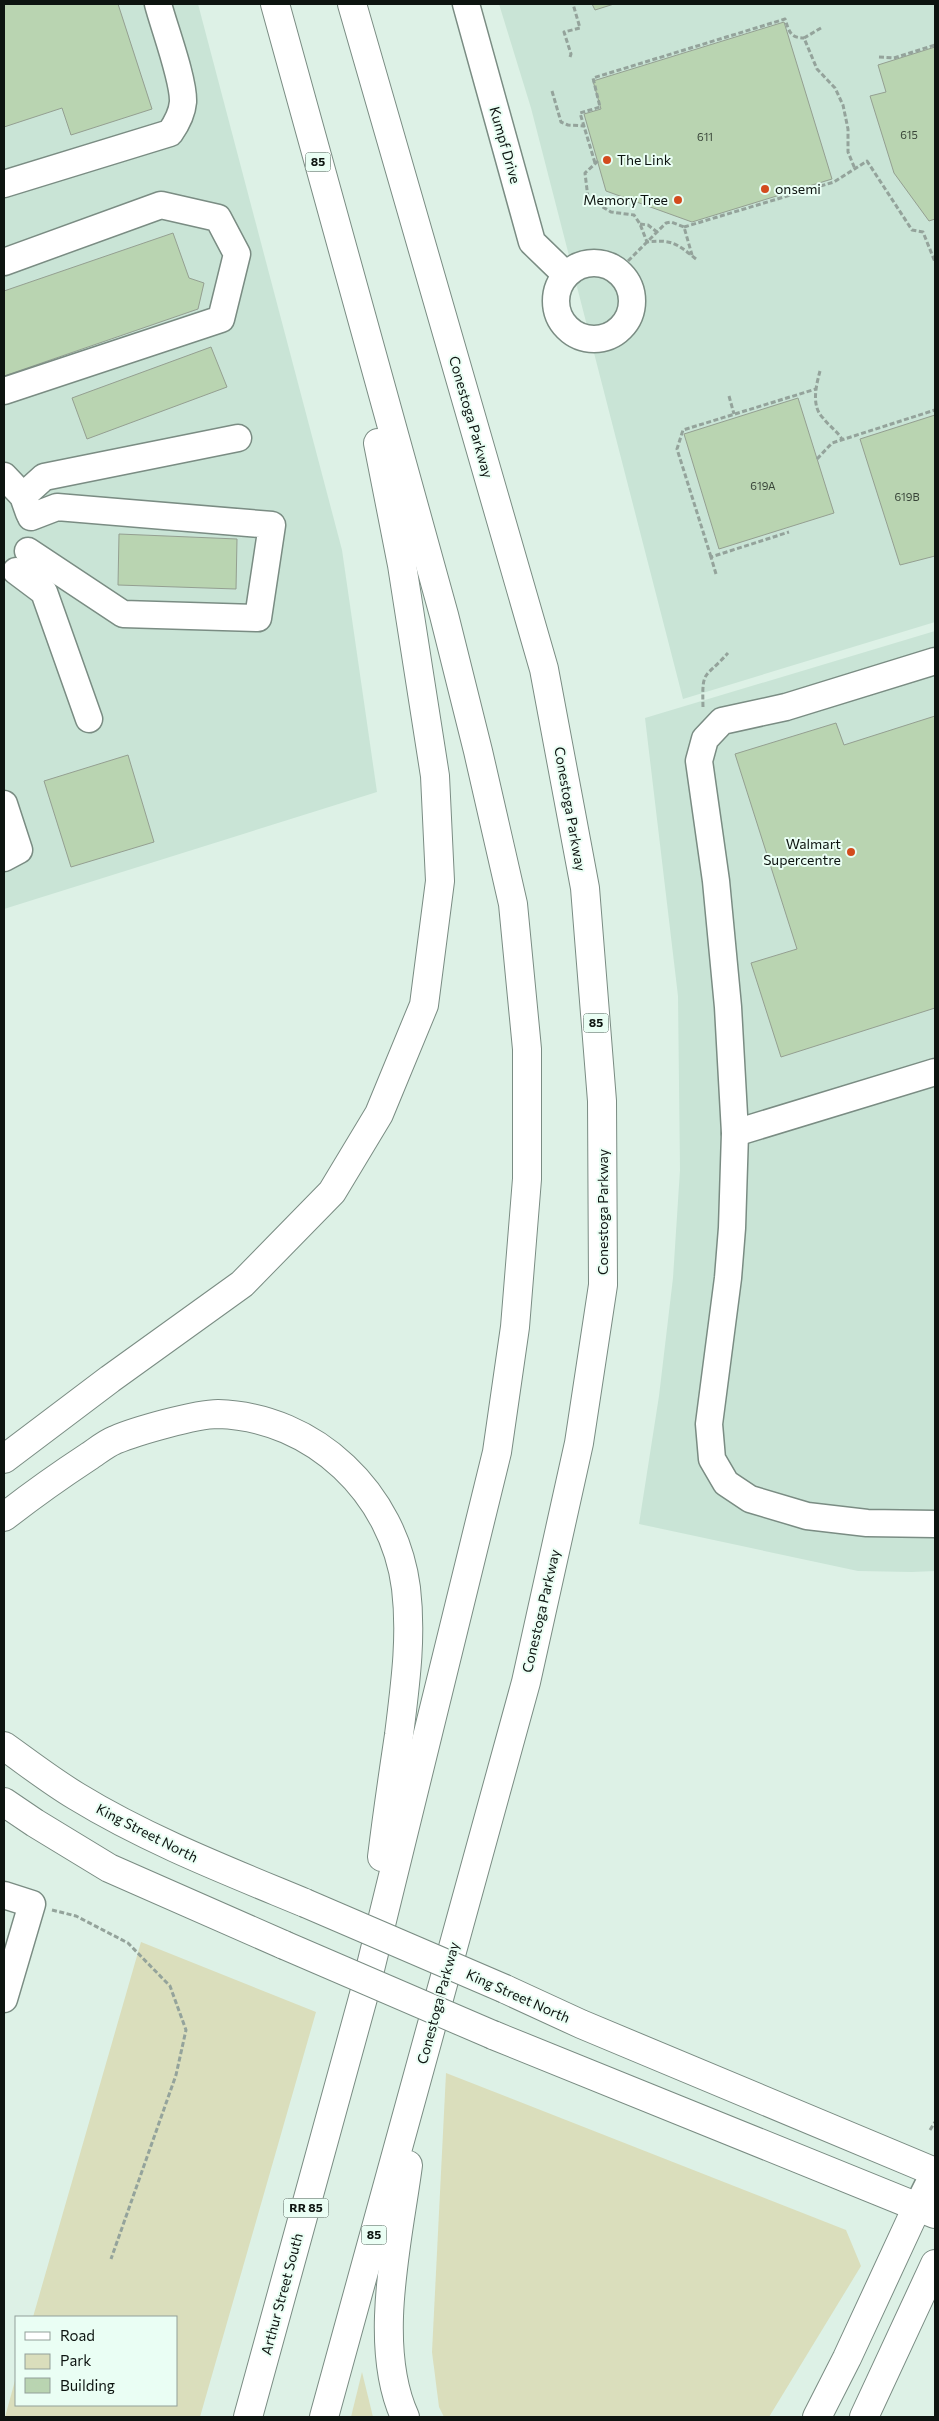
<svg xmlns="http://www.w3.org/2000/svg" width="939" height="2421" font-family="Commissioner,sans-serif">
<rect width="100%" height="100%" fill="#ddf1e6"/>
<g fill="#c9e4d6">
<path d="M 4,4 L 198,4 L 342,550 L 377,792 L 4,909 Z"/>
<path d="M 499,4 L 935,4 L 935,622 L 683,699 L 531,108 Z"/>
<path d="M 935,631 L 935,1571 L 912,1572 L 858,1571 L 639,1524 L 659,1396 L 673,1278 L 680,1170 L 678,996 L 645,718 Z"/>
</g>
<g fill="#dadebc">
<path d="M 141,1942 L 316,2012 L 200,2417 L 5,2417 L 16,2377 L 16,2405 L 176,2405 L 176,2317 L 33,2317 Z"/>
<path d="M 446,2073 L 846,2230 L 861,2266 L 769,2417 L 444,2417 L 439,2407 L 432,2352 Z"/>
<path d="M 362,2372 L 373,2417 L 351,2417 Z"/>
</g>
<g fill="#b9d4b1" stroke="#949f91">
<path d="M 4,4 L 118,4 L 152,109 L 71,135 L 62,108 L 4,127 Z"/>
<path d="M 592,4 L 614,4 L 595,10 Z"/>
<path d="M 784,22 L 832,179 L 692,222 L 606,191 L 584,114 L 601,109 L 593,81 Z"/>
<path d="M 935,47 L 935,219 L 929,221 L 894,173 L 870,96 L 886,92 L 878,65 Z"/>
<path d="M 173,233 L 189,278 L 204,283 L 198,309 L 4,376 L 4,291 Z"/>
<path d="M 211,347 L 227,387 L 87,439 L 72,398 Z"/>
<path d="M 798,398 L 834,513 L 719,549 L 684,434 Z"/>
<path d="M 935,415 L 935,556 L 900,565 L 860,439 Z"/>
<path d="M 119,534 L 237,539 L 236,589 L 118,585 Z"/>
<path d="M 935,716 L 935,1008 L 781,1057 L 751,963 L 797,949 L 735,754 L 836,723 L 844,745 Z"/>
<path d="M 128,755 L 154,842 L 71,867 L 44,781 Z"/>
</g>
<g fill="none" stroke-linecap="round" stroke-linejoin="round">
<g stroke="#7a8c83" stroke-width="29">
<g id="minor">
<path d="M 466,4 L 532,242 L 565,274"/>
<path d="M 4,184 L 170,133 C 177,123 182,114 183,102 C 184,80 164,27 158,4"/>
<path d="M 4,262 L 161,205 L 218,218 L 237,254 L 221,319 L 4,391"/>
<circle cx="594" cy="301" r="38"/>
<path d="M 4,476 L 23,496 L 29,513"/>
<path d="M 23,496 L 44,477 L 238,438"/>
<path d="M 28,551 L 123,614 L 258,618 L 272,525 L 57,507 L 31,517"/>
<path d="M 16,571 L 44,592 L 89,719"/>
<path d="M 935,661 L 786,707 L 722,721 L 705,739 L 699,761 L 716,881 L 728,1007 L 735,1133 L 732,1228 L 728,1278 L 709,1424 L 712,1459 L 726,1483 L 750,1499 L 807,1516 L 867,1523 L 935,1524"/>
<path d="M 4,804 L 19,850 L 4,858"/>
<path d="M 735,1133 L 935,1072"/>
<path d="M 4,1895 L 32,1904 L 4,1999"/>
<path d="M 917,2207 L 935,2171"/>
</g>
</g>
<g stroke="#7a8c83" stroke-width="30">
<g id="major">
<path d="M 4,1746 C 28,1763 51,1781 76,1796 C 148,1840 228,1871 305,1903"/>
<path d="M 4,1802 L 35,1823 L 109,1868 L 284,1945"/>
<path d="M 505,1989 L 581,2024 L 935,2172"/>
<path d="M 493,2035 L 935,2214"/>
</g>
</g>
<g stroke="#7a8c83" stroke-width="30">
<g id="highway">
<path d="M 4,1459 L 110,1379 L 242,1284 L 332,1192 L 379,1114 L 424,1005 L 440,881 L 435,776 L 402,565 L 378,443"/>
<path d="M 4,1517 C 31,1496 59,1476 88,1457 C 96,1452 105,1444 115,1440 C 136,1431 196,1414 218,1414 C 315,1417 394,1494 406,1588 C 412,1638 405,1686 399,1735 C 393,1775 387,1816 382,1857"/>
<path d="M 248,2417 L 363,1998 L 497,1452 L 515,1327 L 527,1179 L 527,1049 L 513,904 L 478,751 L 444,615 L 275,4"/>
<path d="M 324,2417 L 526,1682 L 579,1443 L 603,1285 L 602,1101 L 585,888 L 544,669 L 352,4"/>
<path d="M 405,2417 C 372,2345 398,2241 408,2165"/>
<path d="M 817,2417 L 847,2358 L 917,2207"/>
<path d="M 864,2417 L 935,2264"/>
</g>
</g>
<g stroke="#94a39b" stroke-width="3" stroke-dasharray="5 2.5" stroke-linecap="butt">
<path d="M 821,28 L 804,38 L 817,69 L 835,88 L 843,105 L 848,129 L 848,152 L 855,169"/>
<path d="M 570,57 L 571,54 L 564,32 L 580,28 L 573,4"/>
<path d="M 879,57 L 894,58 L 935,45"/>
<path d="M 552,91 L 561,122 L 568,125 L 585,126"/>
<path d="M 598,161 L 585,173 L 588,198 L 611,212 L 634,215 L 640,224 L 647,242 C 673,239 677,244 696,259"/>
<path d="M 595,163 L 580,113 L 600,107 L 593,78 L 785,19 C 789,31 790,38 804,38"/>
<path d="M 640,224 L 648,225 L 657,232"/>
<path d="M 684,227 L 834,182 L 867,161 L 912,230 L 923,232 L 935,262"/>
<path d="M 628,261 L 666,223 L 671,222 L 684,227 L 692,255"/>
<path d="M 820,371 C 816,386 811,406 823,418 C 829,426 837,431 842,439"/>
<path d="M 729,396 L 734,414"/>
<path d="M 817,459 L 832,443 L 935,410"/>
<path d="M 711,557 L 677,449 L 683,430 L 816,389"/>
<path d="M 716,574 L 711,557 L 789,532"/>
<path d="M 703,707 C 702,668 704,680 728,653"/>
<path d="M 52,1910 L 76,1916 L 128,1943 L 170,1986 L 186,2030 L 176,2075 L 111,2259"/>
<path d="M 930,2130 L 935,2122"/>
</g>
<use href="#minor" stroke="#fff" stroke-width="26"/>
<use href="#major" stroke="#fff" stroke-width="28"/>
<use href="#highway" stroke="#fff" stroke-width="28"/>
<g stroke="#7a8c83" stroke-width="30" stroke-linecap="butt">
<g id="major-bridge">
<path d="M 305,1903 L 505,1989"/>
<path d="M 284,1945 L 493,2035"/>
</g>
</g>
<use href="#major-bridge" stroke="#fff" stroke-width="28"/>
</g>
<g fill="#d34b1d" stroke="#eafef4" stroke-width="2">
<circle cx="607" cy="160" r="5"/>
<circle cx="765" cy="189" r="5"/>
<circle cx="678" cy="200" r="5"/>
<circle cx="851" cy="852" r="5"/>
</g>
<g text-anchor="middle" stroke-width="4" stroke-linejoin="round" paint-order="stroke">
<g font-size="11" fill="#384438">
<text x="909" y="139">615</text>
<text x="705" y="141">611</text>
<text x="763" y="490">619A</text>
<text x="907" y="501">619B</text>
</g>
<g fill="#eafef4" stroke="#4f5a54" stroke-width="1">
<rect x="305.5" y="152.5" width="25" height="19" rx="4"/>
<rect x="583.5" y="1013.5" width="25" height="19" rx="4"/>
<rect x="283.5" y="2198.5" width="45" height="19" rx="4"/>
<rect x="361.5" y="2225.5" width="25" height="19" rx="4"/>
</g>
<g font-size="12" font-weight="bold" fill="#0d1410">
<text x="318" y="166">85</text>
<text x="596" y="1027">85</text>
<text x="306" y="2212">RR 85</text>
<text x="374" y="2239">85</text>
</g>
<g font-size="14" fill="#0d1410" stroke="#eafef4">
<text transform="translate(505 145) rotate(74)" y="5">Kumpf Drive</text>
<text transform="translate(471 417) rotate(74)" y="5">Conestoga Parkway</text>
<text transform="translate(570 809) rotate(80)" y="5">Conestoga Parkway</text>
<text transform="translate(603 1212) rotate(-90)" y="5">Conestoga Parkway</text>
<text transform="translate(541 1611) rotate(-77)" y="5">Conestoga Parkway</text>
<text transform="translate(147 1833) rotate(27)" y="5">King Street North</text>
<text transform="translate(518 1996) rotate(24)" y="5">King Street North</text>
<text transform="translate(438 2003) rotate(-75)" y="5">Conestoga Parkway</text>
<text transform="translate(282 2294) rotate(-75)" y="5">Arthur Street South</text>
</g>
<g font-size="14" fill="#0d1410" stroke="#eafef4" text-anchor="start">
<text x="617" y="165">The Link</text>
<text x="775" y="194">onsemi</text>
<text x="668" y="205" text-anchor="end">Memory Tree</text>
<text x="841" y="849" text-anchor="end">Walmart<tspan x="841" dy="16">Supercentre</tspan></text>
</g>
</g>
<rect width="939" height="2421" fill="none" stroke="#0d1410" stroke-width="10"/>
<rect x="15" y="2316" width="162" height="90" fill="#eafef4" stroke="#92a099"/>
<rect x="25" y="2332" width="25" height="8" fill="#ffffff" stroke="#92a099"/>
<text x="60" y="2341" font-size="15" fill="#0d1410">Road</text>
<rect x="25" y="2354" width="25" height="15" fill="#dadebc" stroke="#92a099"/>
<text x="60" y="2366" font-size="15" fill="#0d1410">Park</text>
<rect x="25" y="2378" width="25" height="15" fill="#b9d4b1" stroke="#92a099"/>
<text x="60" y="2391" font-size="15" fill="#0d1410">Building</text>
</svg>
